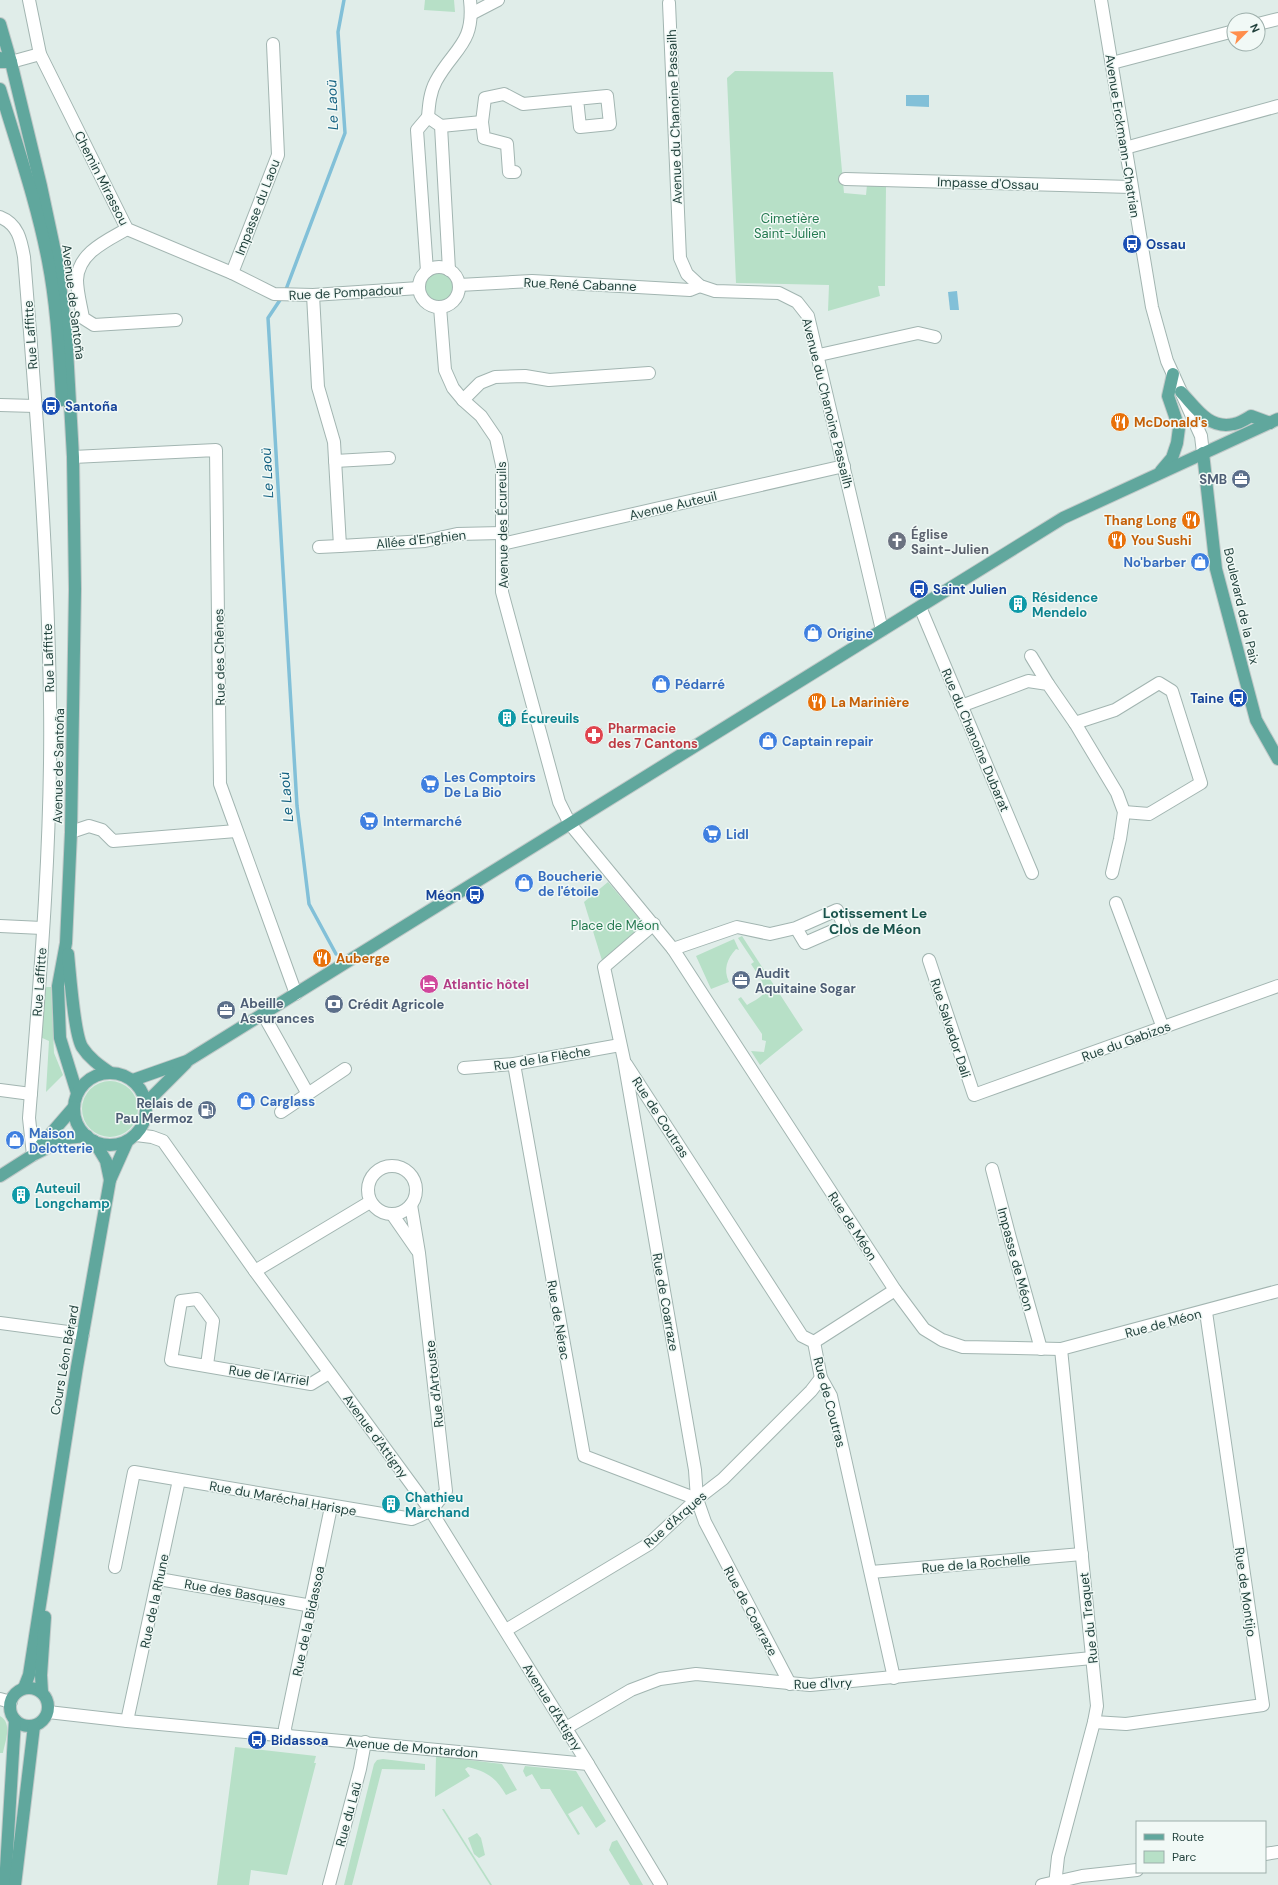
<svg xmlns="http://www.w3.org/2000/svg" width="1278" height="1885" font-family="'DM Sans',sans-serif">
<rect width="100%" height="100%" fill="#e0ede9"/>
<g fill="#b7e0c7">
<path d="M 425,0 L 454,0 L 455,12 L 424,10 Z"/>
<path d="M 735,71 L 833,72 L 844,193 L 866,195 L 867,185 L 886,186 L 885,286 L 878,286 L 880,296 L 828,311 L 829,285 L 736,283 L 727,78 Z"/>
<circle cx="439" cy="287" r="14"/>
<path d="M 608,882 L 647,928 L 604,967 L 584,902 Z"/>
<path d="M 742,936 L 803,1030 L 760,1065 L 751,1051 L 764,1052 L 766,1041 L 762,1040 L 762,1034 L 738,999 L 741,997 L 747,1005 C 752,1002 760,998 763,994 C 768,987 756,972 751,964 L 754,962 L 738,938 Z"/>
<path d="M 734,939 L 739,950 L 736,949 C 727,959 723,969 729,982 L 711,989 L 696,956 Z"/>
<path d="M 44,987 L 51,987 L 54,1053 L 63,1075 L 46,1092 L 49,1041 L 40,1037 Z"/>
<circle cx="110" cy="1109" r="28"/>
<path d="M 0,1716 C 13,1723 5,1742 3,1753 L 0,1753 Z"/>
<path d="M 235,1747 L 316,1756 L 314,1763 L 316,1763 L 287,1875 L 251,1870 L 249,1885 L 217,1885 Z"/>
<path d="M 436,1756 L 502,1764 L 517,1790 L 506,1795 C 496,1778 488,1772 468,1767 L 465,1769 L 470,1776 L 435,1797 Z"/>
<path d="M 383,1759 L 425,1764 L 425,1770 L 382,1769 L 352,1885 L 344,1885 L 374,1764 L 377,1760 Z"/>
<path d="M 525,1766 L 576,1771 L 606,1821 L 596,1828 L 582,1806 L 568,1814 L 580,1834 L 578,1835 L 550,1789 L 541,1789 L 532,1774 L 526,1777 L 523,1771 Z"/>
<path d="M 444,1809 L 492,1885 L 490,1885 L 442,1809 Z"/>
<path d="M 477,1833 L 481,1838 L 485,1855 L 479,1858 L 474,1854 L 468,1838 Z"/>
<path d="M 617,1840 L 643,1885 L 630,1885 L 609,1850 L 612,1842 Z"/>
</g>
<g fill="#82c0d8">
<path d="M 906,95 L 929,95 L 929,107 L 906,106 Z"/>
<path d="M 957,291 L 959,310 L 950,310 L 948,292 Z"/>
</g>
<g fill="none" stroke-linecap="round" stroke-linejoin="round">
<g stroke="#82c0d8" stroke-width="3.5">
<path d="M 285,292 L 345,133 L 338,32 L 344,0"/>
<path d="M 282,297 L 268,318 L 297,806 L 309,904 L 336,954"/>
</g>
<g stroke="#a2b5b1" stroke-width="14">
<g id="minor">
<path d="M 29,0 L 40,54 L 127,229 L 232,273 L 274,294 L 313,295 L 419,288"/>
<path d="M 1101,0 L 1152,307 L 1167,361 L 1201,436 L 1203,453"/>
<path d="M 669,3 L 680,258 L 687,274 L 700,286 L 715,291 L 779,293 L 797,302 L 808,316 L 882,630"/>
<path d="M 471,14 L 498,0"/>
<path d="M 1258,24 L 1278,19"/>
<path d="M 11,62 L 40,54"/>
<path d="M 1112,63 L 1234,31"/>
<path d="M 428,117 C 429,104 430,92 436,81 C 454,48 475,44 470,0"/>
<path d="M 441,126 L 482,122"/>
<path d="M 1125,148 L 1278,106"/>
<path d="M 515,172 L 509,172 L 507,144 L 484,138 L 482,122 L 485,98 L 504,94 L 523,104 L 607,96 L 610,124 L 580,127 L 577,99"/>
<path d="M 845,179 L 1131,187"/>
<path d="M 0,217 C 18,224 21,240 24,257 C 36,405 48,554 50,703 C 52,841 40,980 29,1118 L 33,1155"/>
<path d="M 127,229 C 106,241 78,253 77,280 C 77,292 81,306 83,318 L 94,325 L 176,320"/>
<circle cx="439" cy="287" r="20"/>
<path d="M 427,271 L 417,130 L 428,117 L 441,126 L 449,270"/>
<path d="M 232,273 L 278,155 L 273,44"/>
<path d="M 459,285 L 532,281 L 690,290 L 700,286"/>
<path d="M 313,295 L 318,387 L 334,442 L 340,546 L 425,541 L 457,534 L 502,533"/>
<path d="M 440,307 L 445,370 L 453,388 L 463,400 L 481,416 L 496,438 L 502,465 L 502,592 L 559,802 L 570,824 L 673,949 L 895,1290 L 924,1329 L 942,1340 L 963,1347 L 1061,1349 L 1278,1291"/>
<path d="M 819,355 L 918,333 L 935,337"/>
<path d="M 463,400 L 480,383 L 495,377 L 525,376 L 549,380 L 649,373"/>
<path d="M 0,405 L 35,406"/>
<path d="M 73,457 L 216,450 L 220,784 L 296,994"/>
<path d="M 335,461 L 389,458"/>
<path d="M 502,544 L 844,466"/>
<path d="M 319,547 L 340,546"/>
<path d="M 920,607 L 1032,873"/>
<path d="M 1031,656 L 1048,684"/>
<path d="M 961,706 L 1028,681 L 1048,684 L 1075,723 L 1117,793 L 1124,812 L 1120,839 L 1112,873"/>
<path d="M 1075,723 L 1115,710 L 1159,683 L 1172,691 L 1201,783 L 1149,814 L 1124,812"/>
<path d="M 71,832 L 89,826 L 102,830 L 113,841 L 236,831"/>
<path d="M 1116,903 L 1163,1028"/>
<path d="M 654,924 L 604,967 L 624,1060 L 695,1470 L 697,1499 L 705,1522 L 790,1684"/>
<path d="M 0,926 L 42,928"/>
<path d="M 673,949 L 737,927 L 770,934 L 796,928 L 837,910 L 844,926 L 805,943 L 796,928"/>
<path d="M 929,960 L 974,1095 L 1278,986"/>
<path d="M 263,1014 L 308,1094"/>
<path d="M 514,1064 L 584,1456 L 697,1499"/>
<path d="M 626,1064 L 802,1336 L 814,1342 L 821,1378 L 831,1396 L 894,1678"/>
<path d="M 464,1068 L 514,1064 L 620,1045"/>
<path d="M 0,1090 L 31,1094"/>
<path d="M 281,1112 L 345,1069"/>
<path d="M 136,1135 L 152,1137 L 163,1141 L 255,1271 L 431,1511 L 588,1764"/>
<circle cx="392" cy="1190" r="24"/>
<path d="M 992,1169 L 1010,1238 L 1041,1349"/>
<path d="M 392,1214 L 417,1250"/>
<path d="M 255,1271 L 370,1202"/>
<path d="M 0,1323 L 83,1334"/>
<path d="M 814,1342 L 895,1290"/>
<path d="M 207,1365 L 213,1321 L 197,1299 L 181,1301 L 171,1360 L 311,1384 L 329,1373"/>
<path d="M 115,1567 L 134,1472 L 412,1519 C 432,1511 434,1508 446,1491 L 419,1253 L 411,1205"/>
<path d="M 871,1572 L 1082,1554"/>
<path d="M 159,1579 L 312,1606"/>
<path d="M 506,1630 L 649,1544 L 697,1499 L 723,1479 L 811,1391 L 821,1378"/>
<path d="M 0,1699 L 11,1702"/>
<path d="M 48,1712 L 127,1721 L 588,1764 L 661,1885"/>
<path d="M 127,1721 L 179,1480"/>
<path d="M 1094,1722 L 1126,1724 L 1263,1705 L 1206,1312"/>
<path d="M 566,1728 L 631,1690 L 660,1679 L 696,1674 L 810,1685 L 1092,1658"/>
<path d="M 286,1736 L 285,1728 L 331,1507"/>
<path d="M 1265,1854 L 1278,1852"/>
<path d="M 329,1885 L 360,1769 L 365,1742"/>
<path d="M 1042,1885 L 1082,1876 L 1137,1870"/>
<path d="M 1055,1885 L 1058,1857 L 1094,1722 L 1097,1706 L 1061,1349"/>
</g>
</g>
<g stroke="#c0c9c8" stroke-width="14">
<g id="major">
<path d="M 0,24 L 11,62 L 41,186 L 57,261 L 66,331 L 73,457 L 75,589 L 71,832 L 66,943 L 58,986 L 60,1038 L 77,1093"/>
<path d="M 0,58 L 1,62 L 11,62"/>
<path d="M 0,89 C 17,146 37,203 48,261 C 57,307 59,354 62,400"/>
<path d="M 1181,392 C 1196,408 1209,430 1234,424 C 1240,423 1246,419 1251,416 L 1270,423"/>
<path d="M 1203,453 L 1216,569 L 1256,720 L 1278,759"/>
<path d="M 1161,471 L 1172,458 L 1177,443 L 1179,428 L 1168,396 L 1173,374"/>
<path d="M 68,954 C 70,973 74,1033 82,1047 C 89,1058 99,1065 109,1072"/>
<circle cx="110" cy="1109" r="36"/>
<path d="M 133,1080 L 187,1061 L 1063,518 L 1278,419"/>
<path d="M 146,1103 L 186,1063"/>
<path d="M 94,1141 L 106,1161 L 110,1180"/>
<path d="M 36,1151 L 74,1107"/>
<path d="M 0,1176 L 33,1155 L 67,1138 L 87,1136"/>
<circle cx="29" cy="1707" r="19"/>
<path d="M 24,1688 L 29,1675 L 77,1367 L 110,1180 L 127,1142"/>
<path d="M 42,1692 L 41,1675 L 45,1617"/>
<path d="M 5,1885 L 15,1720"/>
<path d="M 15,1885 L 34,1726"/>
</g>
</g>
<use href="#minor" stroke="#fff" stroke-width="12"/>
<use href="#major" stroke="#60a79d" stroke-width="12"/>
</g>
<defs>
<g id="bus-disc" transform="scale(1)"><circle r="9.5" fill="#1a4fb4" stroke="#f1f9f6"/><path d="M-5-6H5V4H4V6H2V4H-2V6H-4V4H-5ZM-3.5-4V0h7V-4ZM-3.5 1.2v1.5H-2V1.2ZM2 1.2v1.5H3.5V1.2Z" fill="#fff"/></g>
<g id="restaurant-disc" transform="scale(1)"><circle r="9.5" fill="#e8710a" stroke="#f1f9f6"/><path d="M-5-6h1v4h1v-4h1v4h1v-4h1v5L-1.5 .5V6h-2V.5L-5-1ZM5-6V6H3V1.5H1.5Q1.5-4 5-6Z" fill="#fff"/></g>
<g id="office-disc" transform="scale(1)"><circle r="9.5" fill="#5c6f8a" stroke="#f1f9f6"/><path d="M-6-3h4V-5.5h4V-3h4V5H-6ZM-1-4.5V-3h2v-1.5ZM-6 0V1H6V0Z" fill="#fff"/></g>
<g id="church-disc" transform="scale(1)"><circle r="9.5" fill="#6b7280" stroke="#f1f9f6"/><path d="M-1.2-6h2.4v3.5h3.3v2.4h-3.3V6h-2.4V-.1h-3.3v-2.4h3.3Z" fill="#fff"/></g>
<g id="shop-disc" transform="scale(1)"><circle r="9.5" fill="#3f7fe0" stroke="#f1f9f6"/><path d="M-5-2.5h2.3a2.7 3.5 0 0 1 5.4 0H5L5.5 6h-11ZM-1.5-2.5h3a1.5 2.3 0 0 0-3 0Z" fill="#fff"/></g>
<g id="building-disc" transform="scale(1)"><circle r="9.5" fill="#0f9aa8" stroke="#f1f9f6"/><path d="M-4-6H4V6H1V3H-1V6H-4ZM-2.5-4.3h1.7v1.8h-1.7ZM.8-4.3h1.7v1.8H.8ZM-2.5-1h1.7V.8h-1.7ZM.8-1h1.7V.8H.8Z" fill="#fff"/></g>
<g id="pharmacy-disc" transform="scale(1)"><circle r="9.5" fill="#e0444e" stroke="#f1f9f6"/><path d="M-2-6h4v4h4v4h-4v4h-4v-4h-4v-4h4Z" fill="#fff"/></g>
<g id="supermarket-disc" transform="scale(1)"><circle r="9.5" fill="#3f7fe0" stroke="#f1f9f6"/><path d="M-6-5.5h2.5l.6 2H6L4.5 2H-2.5L-4.4-4H-6ZM-1.5 3.2a1.3 1.3 0 1 0 .1 0ZM3 3.2a1.3 1.3 0 1 0 .1 0Z" fill="#fff"/></g>
<g id="hotel-disc" transform="scale(1)"><circle r="9.5" fill="#d1479c" stroke="#f1f9f6"/><path d="M-6-4.5h1.5V1H6V5H4.5V3h-9V5H-6ZM-4 0a1.8 1.8 0 1 1 3.6 0ZM.5 0V-2.5h3Q6-2.5 6 0Z" fill="#fff"/></g>
<g id="bank-disc" transform="scale(1)"><circle r="9.5" fill="#5c6f8a" stroke="#f1f9f6"/><path d="M-6-4H6V4H-6ZM0-2.3a2.3 2.3 0 1 0 0 4.6a2.3 2.3 0 1 0 0-4.6Z" fill="#fff"/></g>
<g id="fuel-disc" transform="scale(1)"><circle r="9.5" fill="#5c6f8a" stroke="#f1f9f6"/><path d="M-5.5-6h7V0h2V4h1.3V-2.5L3-4.5l.8-.8L6-3V5H2.5V1h-1V6h-7ZM-4.2-4.7v3.2H.2V-4.7Z" fill="#fff"/></g>
</defs>
<g fill-rule="evenodd">
<use href="#bus-disc" x="1132" y="244"/>
<use href="#bus-disc" x="51" y="406"/>
<use href="#restaurant-disc" x="1120" y="422"/>
<use href="#office-disc" x="1241" y="479"/>
<use href="#restaurant-disc" x="1191" y="520"/>
<use href="#restaurant-disc" x="1117" y="540"/>
<use href="#church-disc" x="897" y="541"/>
<use href="#shop-disc" x="1200" y="562"/>
<use href="#bus-disc" x="919" y="589"/>
<use href="#building-disc" x="1018" y="604"/>
<use href="#shop-disc" x="813" y="633"/>
<use href="#shop-disc" x="661" y="684"/>
<use href="#bus-disc" x="1238" y="698"/>
<use href="#restaurant-disc" x="817" y="702"/>
<use href="#building-disc" x="507" y="718"/>
<use href="#pharmacy-disc" x="594" y="735"/>
<use href="#shop-disc" x="768" y="741"/>
<use href="#supermarket-disc" x="430" y="784"/>
<use href="#supermarket-disc" x="369" y="821"/>
<use href="#supermarket-disc" x="712" y="834"/>
<use href="#shop-disc" x="524" y="883"/>
<use href="#bus-disc" x="475" y="895"/>
<use href="#restaurant-disc" x="322" y="958"/>
<use href="#office-disc" x="741" y="980"/>
<use href="#hotel-disc" x="429" y="984"/>
<use href="#bank-disc" x="334" y="1004"/>
<use href="#office-disc" x="226" y="1010"/>
<use href="#shop-disc" x="246" y="1101"/>
<use href="#fuel-disc" x="207" y="1110"/>
<use href="#shop-disc" x="15" y="1140"/>
<use href="#building-disc" x="21" y="1195"/>
<use href="#building-disc" x="391" y="1504"/>
<use href="#bus-disc" x="257" y="1740"/>
</g>
<g text-anchor="middle" stroke-width="3" stroke-linejoin="round" paint-order="stroke">
<g font-size="13" fill="#1f3f3a" stroke="#f1f9f6">
<text transform="translate(674 117) rotate(-92)" y="5">Avenue du Chanoine Passailh</text>
<text transform="translate(1123 136) rotate(81)" y="5">Avenue Erckmann-Chatrian</text>
<text transform="translate(102 178) rotate(63)" y="5">Chemin Mirassou</text>
<text transform="translate(988 183) rotate(2)" y="5">Impasse d'Ossau</text>
<text transform="translate(257 207) rotate(-69)" y="5">Impasse du Laou</text>
<text transform="translate(580 284) rotate(2)" y="5">Rue René Cabanne</text>
<text transform="translate(346 292) rotate(-3)" y="5">Rue de Pompadour</text>
<text transform="translate(74 302) rotate(83)" y="5">Avenue de Santoña</text>
<text transform="translate(30 335) rotate(-94)" y="5">Rue Laffitte</text>
<text transform="translate(828 403) rotate(76)" y="5">Avenue du Chanoine Passailh</text>
<text transform="translate(673 505) rotate(-13)" y="5">Avenue Auteuil</text>
<text transform="translate(502 525) rotate(-91)" y="5">Avenue des Écureuils</text>
<text transform="translate(421 539) rotate(-6)" y="5">Allée d'Enghien</text>
<text transform="translate(1242 606) rotate(77)" y="5">Boulevard de la Paix</text>
<text transform="translate(219 657) rotate(-91)" y="5">Rue des Chênes</text>
<text transform="translate(48 658) rotate(-92)" y="5">Rue Laffitte</text>
<text transform="translate(976 740) rotate(67)" y="5">Rue du Chanoine Dubarat</text>
<text transform="translate(58 766) rotate(-89)" y="5">Avenue de Santoña</text>
<text transform="translate(39 982) rotate(-86)" y="5">Rue Laffitte</text>
<text transform="translate(951 1028) rotate(72)" y="5">Rue Salvador Dali</text>
<text transform="translate(1126 1041) rotate(-20)" y="5">Rue du Gabizos</text>
<text transform="translate(542 1058) rotate(-9)" y="5">Rue de la Flèche</text>
<text transform="translate(661 1117) rotate(57)" y="5">Rue de Coutras</text>
<text transform="translate(853 1226) rotate(57)" y="5">Rue de Méon</text>
<text transform="translate(1016 1259) rotate(75)" y="5">Impasse de Méon</text>
<text transform="translate(666 1302) rotate(80)" y="5">Rue de Coarraze</text>
<text transform="translate(559 1320) rotate(80)" y="5">Rue de Nérac</text>
<text transform="translate(1163 1323) rotate(-15)" y="5">Rue de Méon</text>
<text transform="translate(64 1360) rotate(-80)" y="5">Cours Léon Bérard</text>
<text transform="translate(269 1375) rotate(8)" y="5">Rue de l'Arriel</text>
<text transform="translate(434 1384) rotate(-96)" y="5">Rue d'Artouste</text>
<text transform="translate(830 1402) rotate(75)" y="5">Rue de Coutras</text>
<text transform="translate(376 1436) rotate(54)" y="5">Avenue d'Attigny</text>
<text transform="translate(283 1498) rotate(10)" y="5">Rue du Maréchal Harispe</text>
<text transform="translate(675 1519) rotate(-41)" y="5">Rue d'Arques</text>
<text transform="translate(976 1563) rotate(-5)" y="5">Rue de la Rochelle</text>
<text transform="translate(235 1592) rotate(10)" y="5">Rue des Basques</text>
<text transform="translate(1246 1592) rotate(82)" y="5">Rue de Montijo</text>
<text transform="translate(154 1601) rotate(-78)" y="5">Rue de la Rhune</text>
<text transform="translate(751 1611) rotate(62)" y="5">Rue de Coarraze</text>
<text transform="translate(1088 1618) rotate(-96)" y="5">Rue du Traquet</text>
<text transform="translate(308 1621) rotate(-78)" y="5">Rue de la Bidassoa</text>
<text transform="translate(823 1683) rotate(-2)" y="5">Rue d'Ivry</text>
<text transform="translate(553 1707) rotate(58)" y="5">Avenue d'Attigny</text>
<text transform="translate(412 1747) rotate(5)" y="5">Avenue de Montardon</text>
<text transform="translate(348 1814) rotate(-75)" y="5">Rue du Laü</text>
</g>
<g font-size="13" fill="#257a50" stroke="#f1f9f6">
<text x="790" y="223">Cimetière<tspan x="790" dy="15">Saint-Julien</tspan></text>
<text x="615" y="930">Place de Méon</text>
</g>
<g font-size="13" font-weight="bold" fill="#164399" stroke="#f1f9f6" text-anchor="start">
<text x="1146" y="249">Ossau</text>
<text x="65" y="411">Santoña</text>
<text x="933" y="594">Saint Julien</text>
<text x="1224" y="703" text-anchor="end">Taine</text>
<text x="461" y="900" text-anchor="end">Méon</text>
<text x="271" y="1745">Bidassoa</text>
</g>
<g font-size="13" font-weight="bold" fill="#c56008" stroke="#f1f9f6" text-anchor="start">
<text x="1134" y="427">McDonald's</text>
<text x="1177" y="525" text-anchor="end">Thang Long</text>
<text x="1131" y="545">You Sushi</text>
<text x="831" y="707">La Marinière</text>
<text x="336" y="963">Auberge</text>
</g>
<g font-size="13" font-weight="bold" fill="#4e5e75" stroke="#f1f9f6" text-anchor="start">
<text x="1227" y="484" text-anchor="end">SMB</text>
<text x="755" y="978">Audit<tspan x="755" dy="15">Aquitaine Sogar</tspan></text>
<text x="240" y="1008">Abeille<tspan x="240" dy="15">Assurances</tspan></text>
<text x="348" y="1009">Crédit Agricole</text>
<text x="193" y="1108" text-anchor="end">Relais de<tspan x="193" dy="15">Pau Mermoz</tspan></text>
</g>
<g font-size="13" font-weight="bold" fill="#5b616d" stroke="#f1f9f6" text-anchor="start">
<text x="911" y="539">Église<tspan x="911" dy="15">Saint-Julien</tspan></text>
</g>
<g font-size="13" font-weight="bold" fill="#366cbe" stroke="#f1f9f6" text-anchor="start">
<text x="1186" y="567" text-anchor="end">No'barber</text>
<text x="827" y="638">Origine</text>
<text x="675" y="689">Pédarré</text>
<text x="782" y="746">Captain repair</text>
<text x="444" y="782">Les Comptoirs<tspan x="444" dy="15">De La Bio</tspan></text>
<text x="383" y="826">Intermarché</text>
<text x="726" y="839">Lidl</text>
<text x="538" y="881">Boucherie<tspan x="538" dy="15">de l'étoile</tspan></text>
<text x="260" y="1106">Carglass</text>
<text x="29" y="1138">Maison<tspan x="29" dy="15">Delotterie</tspan></text>
</g>
<g font-size="13" font-weight="bold" fill="#0d838f" stroke="#f1f9f6" text-anchor="start">
<text x="1032" y="602">Résidence<tspan x="1032" dy="15">Mendelo</tspan></text>
<text x="521" y="723">Écureuils</text>
<text x="35" y="1193">Auteuil<tspan x="35" dy="15">Longchamp</tspan></text>
<text x="405" y="1502">Chathieu<tspan x="405" dy="15">Marchand</tspan></text>
</g>
<g font-size="13" font-weight="bold" fill="#be3a42" stroke="#f1f9f6" text-anchor="start">
<text x="608" y="733">Pharmacie<tspan x="608" dy="15">des 7 Cantons</tspan></text>
</g>
<g font-size="13" font-weight="bold" fill="#b23c85" stroke="#f1f9f6" text-anchor="start">
<text x="443" y="989">Atlantic hôtel</text>
</g>
<g font-size="14" font-style="italic" fill="#136181" stroke="#f1f9f6">
<text transform="translate(332 105) rotate(-92)" y="5">Le Laoü</text>
<text transform="translate(267 473) rotate(-93)" y="5">Le Laoü</text>
<text transform="translate(286 797) rotate(-95)" y="5">Le Laoü</text>
</g>
<g font-size="14" font-weight="bold" fill="#19534c" stroke="#f1f9f6">
<text x="875" y="918">Lotissement Le<tspan x="875" dy="16">Clos de Méon</tspan></text>
</g>
</g>
<rect x="1136" y="1821" width="130" height="52" fill="#f1f9f6" stroke="#9dafab"/>
<rect x="1144" y="1834" width="20" height="6" fill="#60a79d" stroke="#9dafab"/>
<text x="1172" y="1841" font-size="12" fill="#1f3f3a">Route</text>
<rect x="1144" y="1851" width="20" height="12" fill="#b7e0c7" stroke="#9dafab"/>
<text x="1172" y="1861" font-size="12" fill="#1f3f3a">Parc</text>
<g transform="translate(1246 32) rotate(66)"><circle r="19" fill="#f1f9f6" stroke="#9dafab"/>
<path d="M0-3L7 15L0 10L-7 15Z" fill="#ff8e4c"/>
<text y="-6" font-size="11" font-weight="bold" text-anchor="middle" fill="#1f3f3a">N</text>
</g>
</svg>
